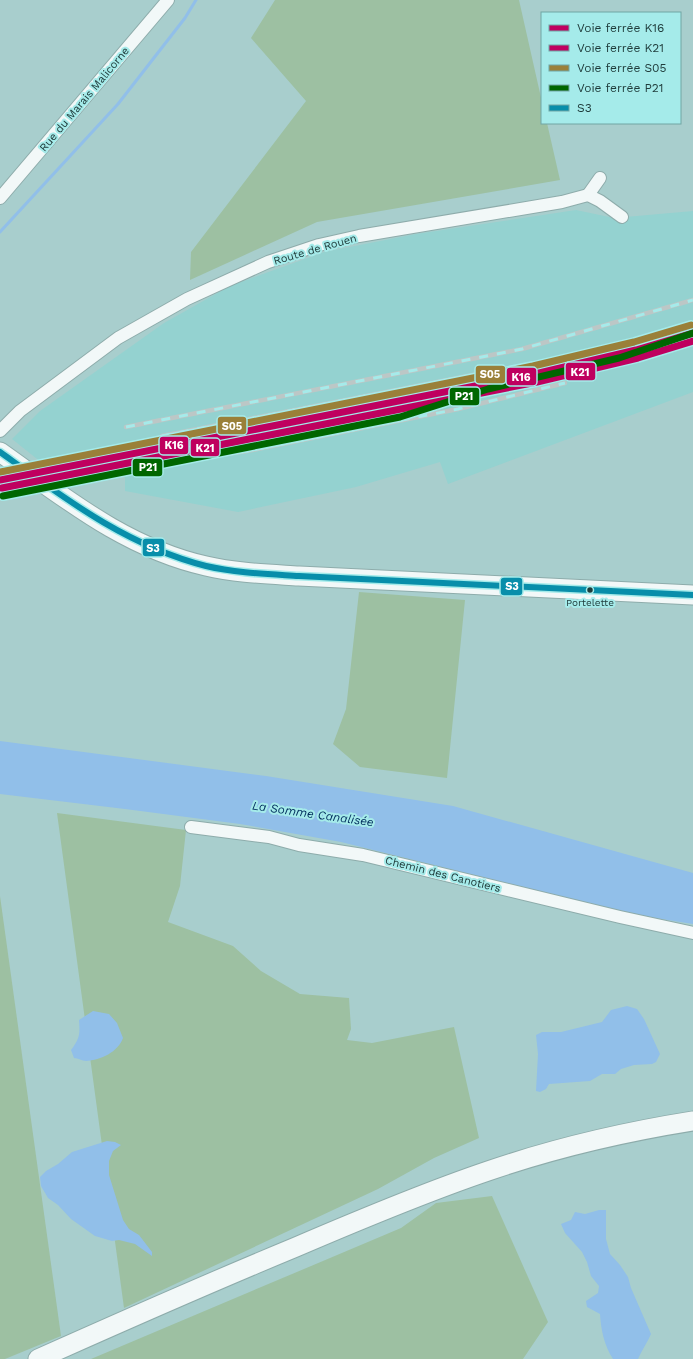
<svg xmlns="http://www.w3.org/2000/svg" width="693" height="1359" font-family="'Work Sans',sans-serif">
<rect width="100%" height="100%" fill="#a8cecd"/>
<g fill="#94d2d0">
<path d="M 576,210 L 614,218 L 693,211 L 693,392 L 448,484 L 440,462 L 356,487 L 238,512 L 125,491 L 125,475 L 71,486 L 12,439 L 40,411 L 164,323 L 230,286 L 324,252 L 416,234 Z"/>
<path d="M 13,469 L 36,486 L 0,493 L 0,471 Z"/>
</g>
<g fill="#9dc0a2">
<path d="M 275,0 L 519,0 L 542,102 L 542,123 L 547,123 L 560,180 L 317,222 L 190,280 L 191,252 L 306,101 L 251,38 Z"/>
<path d="M 359,592 L 465,600 L 447,778 L 360,767 L 333,744 L 346,709 Z"/>
<path d="M 57,813 L 186,830 L 180,886 L 168,922 L 233,946 L 261,971 L 300,994 L 349,998 L 351,1029 L 347,1040 L 372,1043 L 454,1027 L 479,1138 L 434,1158 L 378,1189 L 124,1308 Z"/>
<path d="M 0,896 L 61,1336 L 5,1359 L 0,1359 Z"/>
<path d="M 492,1196 L 548,1322 L 523,1359 L 91,1359 L 401,1228 L 436,1203 Z"/>
</g>
<g fill="#91bfe9">
<path d="M 0,741 L 266,776 L 453,806 L 693,873 L 693,924 L 630,914 L 341,842 L 240,824 L 125,809 L 0,794 Z"/>
<path d="M 627,1006 L 637,1009 L 644,1019 L 660,1054 L 656,1062 L 652,1064 L 634,1065 L 621,1069 L 615,1074 L 602,1074 L 590,1081 L 549,1084 L 546,1089 L 540,1092 L 536,1091 L 538,1054 L 536,1035 L 542,1032 L 561,1032 L 602,1022 L 611,1010 Z"/>
<path d="M 93,1011 L 109,1014 L 117,1023 L 123,1038 C 118,1052 101,1060 86,1061 C 82,1061 78,1058 74,1058 L 71,1050 C 80,1038 80,1034 79,1020 Z"/>
<path d="M 107,1141 L 115,1142 L 121,1145 L 113,1151 L 109,1161 L 109,1175 L 123,1220 L 129,1229 L 139,1235 L 152,1252 L 152,1256 L 135,1244 L 119,1240 L 112,1241 L 95,1236 L 71,1219 L 58,1205 L 48,1198 L 41,1186 L 40,1177 L 46,1171 L 58,1164 L 72,1152 Z"/>
<path d="M 599,1210 L 606,1210 L 606,1239 L 610,1254 L 620,1265 L 628,1277 L 631,1288 L 651,1334 C 647,1343 642,1350 638,1359 L 613,1359 C 604,1345 601,1330 600,1314 L 587,1307 L 586,1301 L 598,1293 L 599,1286 L 591,1276 L 587,1262 L 582,1252 L 565,1233 L 561,1224 L 571,1220 L 575,1212 L 585,1214 Z"/>
</g>
<g fill="none" stroke-linecap="round" stroke-linejoin="round">
<path stroke="#91bfe9" stroke-width="3" d="M 0,232 L 118,104 L 185,18 L 196,0"/>
<g stroke="#8eacab" stroke-width="14">
<g id="street">
<path d="M 588,195 L 600,178"/>
<path d="M 0,198 L 168,0"/>
<path d="M 0,431 L 20,411 L 118,338 L 187,299 L 268,262 L 319,245 L 359,236 L 562,202 L 588,195 L 600,201 L 622,217"/>
<path d="M 191,827 L 269,837 L 299,845 L 363,855 L 620,917 L 693,933"/>
</g>
</g>
<g stroke="#8eacab" stroke-width="21">
<g id="primary">
<path d="M 0,452 C 65,498 126,548 206,566 C 236,573 268,574 299,576 L 693,595"/>
<path d="M 38,1359 C 123,1321 209,1283 296,1247 C 359,1220 423,1193 488,1171 C 555,1148 624,1132 693,1121"/>
</g>
</g>
<use href="#street" stroke="#f2f8f8" stroke-width="12"/>
<use href="#primary" stroke="#f2f8f8" stroke-width="19"/>
<g stroke="#bcc7c6" stroke-width="4.5">
<g id="rail">
<path d="M 126,427 L 522,349 L 693,300"/>
<path d="M 162,436 L 503,369"/>
<path d="M 82,478 L 138,467 L 247,451 L 458,409 L 565,383"/>
</g>
</g>
<use href="#rail" stroke="#a5ebea" stroke-width="3" stroke-dasharray="9" stroke-linecap="butt"/>
<g stroke="#a5ebea" stroke-width="9">
<path id="bus-1" d="M 0,452 C 64,498 127,546 206,566 C 236,573 268,574 299,576 L 693,595"/>
</g>
<use href="#bus-1" stroke="#088eaa" stroke-width="6"/>
<g stroke="#a5ebea" stroke-width="10">
<path id="rail-1" d="M 0,480 L 535,374 L 636,350 L 693,333"/>
</g>
<g stroke="#a5ebea" stroke-width="10">
<path id="rail-2" d="M 2,488 L 537,382 L 638,358 L 693,341"/>
</g>
<g stroke="#a5ebea" stroke-width="10">
<path id="rail-3" d="M 0,472 L 533,366 L 634,342 L 691,325"/>
</g>
<g stroke="#a5ebea" stroke-width="10">
<path id="rail-4" d="M 3,496 L 400,417 L 488,389 L 619,358 L 693,333"/>
</g>
<use href="#rail-1" stroke="#bf005f" stroke-width="7"/>
<use href="#rail-2" stroke="#bf005f" stroke-width="7"/>
<use href="#rail-3" stroke="#9a8039" stroke-width="7"/>
<use href="#rail-4" stroke="#060" stroke-width="7"/>
</g>
<circle fill="#203d3c" stroke="#a5ebea" stroke-width="1.5" cx="590" cy="590" r="3.5"/>
<g text-anchor="middle" stroke-width="4" stroke-linejoin="round" paint-order="stroke">
<g font-size="10" fill="#203d3c" stroke="#a5ebea">
<text x="590" y="606">Portelette</text>
</g>
<g font-size="11" fill="#203d3c" stroke="#a5ebea">
<text transform="translate(84 99) rotate(-50)" y="4">Rue du Marais Malicorne</text>
<text transform="translate(315 249) rotate(-16)" y="4">Route de Rouen</text>
<text transform="translate(443 874) rotate(14)" y="4">Chemin des Canotiers</text>
</g>
<g font-size="12" font-style="italic" fill="#002d5c" stroke="#a5ebea">
<text transform="translate(313 814) rotate(8)" y="4">La Somme Canalisée</text>
</g>
</g>
<g stroke="#a5ebea" stroke-width="1.5">
<rect x="565" y="362" width="31" height="19" rx="4" fill="#bf005f"/>
<rect x="475" y="365" width="31" height="19" rx="4" fill="#9a8039"/>
<rect x="506" y="367" width="31" height="19" rx="4" fill="#bf005f"/>
<rect x="449" y="387" width="31" height="19" rx="4" fill="#060"/>
<rect x="217" y="416" width="30" height="19" rx="4" fill="#9a8039"/>
<rect x="159" y="436" width="30" height="19" rx="4" fill="#bf005f"/>
<rect x="190" y="438" width="30" height="19" rx="4" fill="#bf005f"/>
<rect x="132" y="458" width="31" height="19" rx="4" fill="#060"/>
<rect x="142" y="538" width="23" height="19" rx="4" fill="#088eaa"/>
<rect x="500" y="577" width="23" height="19" rx="4" fill="#088eaa"/>
</g>
<g font-size="11" text-anchor="middle" font-weight="bold" fill="#fff">
<text x="580" y="376">K21</text>
<text x="490" y="378">S05</text>
<text x="521" y="381">K16</text>
<text x="464" y="400">P21</text>
<text x="232" y="430">S05</text>
<text x="174" y="449">K16</text>
<text x="205" y="452">K21</text>
<text x="148" y="471">P21</text>
<text x="153" y="552">S3</text>
<text x="512" y="590">S3</text>
</g>
<rect x="541" y="12" width="140" height="112" fill="#a5ebea" stroke="#70a5a4"/>
<rect x="549" y="25" width="20" height="6" fill="#bf005f" stroke="#70a5a4"/>
<text x="577" y="32" font-size="12" fill="#203d3c">Voie ferrée K16</text>
<rect x="549" y="45" width="20" height="6" fill="#bf005f" stroke="#70a5a4"/>
<text x="577" y="52" font-size="12" fill="#203d3c">Voie ferrée K21</text>
<rect x="549" y="65" width="20" height="6" fill="#9a8039" stroke="#70a5a4"/>
<text x="577" y="72" font-size="12" fill="#203d3c">Voie ferrée S05</text>
<rect x="549" y="85" width="20" height="6" fill="#006600" stroke="#70a5a4"/>
<text x="577" y="92" font-size="12" fill="#203d3c">Voie ferrée P21</text>
<rect x="549" y="105" width="20" height="6" fill="#088eaa" stroke="#70a5a4"/>
<text x="577" y="112" font-size="12" fill="#203d3c">S3</text>
</svg>
